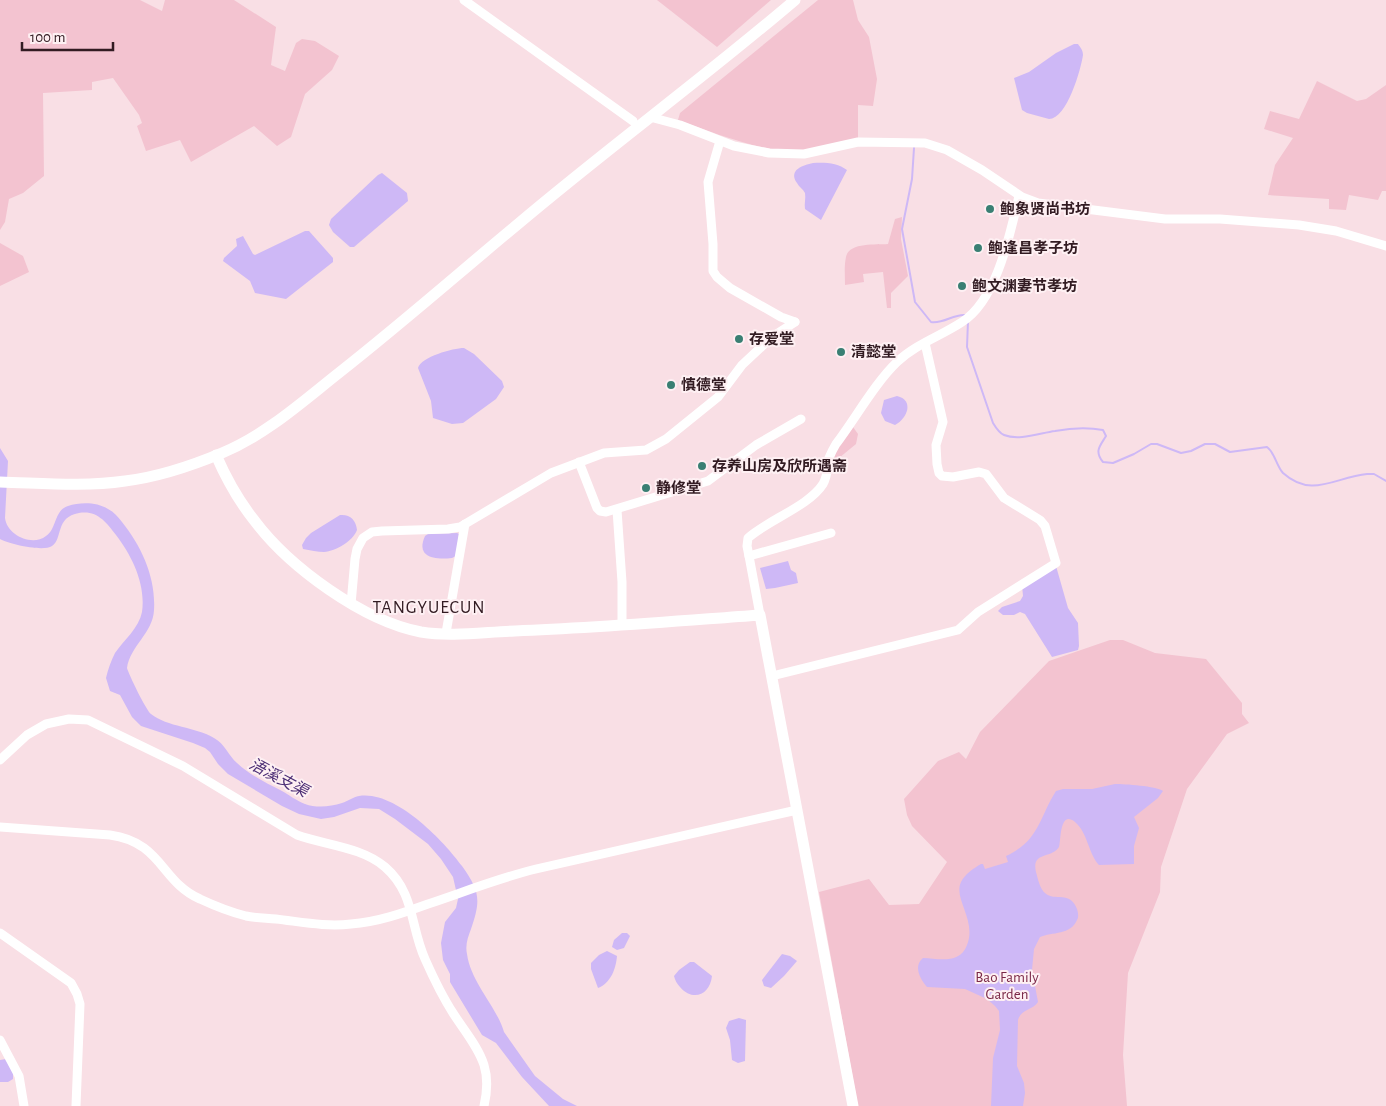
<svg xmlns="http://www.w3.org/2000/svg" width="1386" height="1106" font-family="'Alegreya Sans','Noto Sans SC',sans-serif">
<rect width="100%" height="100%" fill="#f9dfe5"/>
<g fill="#f3c3d0">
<path d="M 0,0 L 140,0 L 162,11 L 165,0 L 234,0 L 276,27 L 271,65 L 285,71 L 296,43 L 302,39 L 315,41 L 339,56 L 332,70 L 305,94 L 291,137 L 277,146 L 254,126 L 191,162 L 180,140 L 146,151 L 137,126 L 142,123 L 139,115 L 113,78 L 92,82 L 92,90 L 43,93 L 44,176 L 23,193 L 9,199 L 5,222 L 0,230 Z"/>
<path d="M 657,0 L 771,0 L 717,47 Z"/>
<path d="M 818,0 L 853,0 L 858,20 L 869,37 L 877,79 L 873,106 L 858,105 L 858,138 C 842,142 826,147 809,150 C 769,156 715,133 678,120 L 680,113 Z"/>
<path d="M 1317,81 L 1357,101 L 1366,99 L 1386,85 L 1386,191 L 1382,191 L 1378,200 L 1349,195 L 1346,210 L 1329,209 L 1329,199 L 1268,195 L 1275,165 L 1293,138 L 1264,129 L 1270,111 L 1299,119 Z"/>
<path d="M 902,217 L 901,239 L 908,276 L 891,293 L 891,308 L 887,308 L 883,272 L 863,274 L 864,282 L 845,285 C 845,276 844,266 846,257 C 849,242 876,245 888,244 L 895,219 Z"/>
<path d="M 0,243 L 23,256 L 29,272 L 0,286 Z"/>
<path d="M 853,427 L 858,434 L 856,444 L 839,458 L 833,458 L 837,448 Z"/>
<path d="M 1110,640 L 1123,640 L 1155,653 L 1206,659 L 1242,703 L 1242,714 L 1249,723 L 1227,734 L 1187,789 L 1161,867 L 1160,892 L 1128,973 L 1123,1055 L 1127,1106 L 858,1106 L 819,892 L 869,879 L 889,905 L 919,904 L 947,862 L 912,826 L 907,815 L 904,799 L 938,761 L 959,752 L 966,759 L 980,732 L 1049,661 Z"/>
</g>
<g fill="#ceb8f6">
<path d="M 1074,44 L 1078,44 C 1080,47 1083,50 1083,55 C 1081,69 1067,119 1049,119 L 1027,113 L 1022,110 L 1014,78 L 1029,72 L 1056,53 Z"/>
<path d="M 813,163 C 825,162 838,163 847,170 L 821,220 L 805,209 C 804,204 806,198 805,193 C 803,189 799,187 797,183 C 788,170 803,165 813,163 Z"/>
<path d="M 382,173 L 407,193 L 408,201 L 354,247 L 350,247 L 333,232 L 329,225 L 331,219 L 378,175 Z"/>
<path d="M 305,231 L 309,231 L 333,258 L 333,262 L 286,299 L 255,293 L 250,281 L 223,261 L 224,258 L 237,246 L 236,239 L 243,236 L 253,254 L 255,255 Z"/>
<path d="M 464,348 L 474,354 L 502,381 L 504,387 L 496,399 L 463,423 L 452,424 L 433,418 L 431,401 L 418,368 C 421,357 453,348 464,348 Z"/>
<path d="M 897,396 C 914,400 908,418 895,425 L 885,421 L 881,413 L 884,400 Z"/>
<path d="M 0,448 L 8,461 L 5,518 C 7,535 32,547 46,536 C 57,529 54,510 68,506 C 80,502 97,502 108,509 C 114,512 118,517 122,522 C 142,547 156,578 154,610 C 153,633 130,646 127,668 C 129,675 146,710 151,714 C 167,727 196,727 214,738 C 225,744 228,755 237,763 C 250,775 266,783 282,791 C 289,795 297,801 305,804 C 316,808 330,807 342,803 C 348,801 353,797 359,796 C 395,790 443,840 462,866 C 480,891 481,900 471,929 C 468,937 465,945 467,954 C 471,983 497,1007 504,1032 L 535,1076 L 563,1099 L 577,1106 L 549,1106 L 522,1077 L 496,1043 L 482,1035 L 453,987 L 450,982 L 450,974 L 443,960 L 441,943 L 445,922 L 456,908 L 458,899 L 453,877 L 441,859 L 428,844 L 395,819 L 379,809 L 360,808 L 334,817 L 321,819 L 299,814 L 282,806 L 228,774 L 218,764 L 210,752 L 205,748 L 193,743 L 141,726 L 132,717 L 120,695 L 110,691 L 106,678 C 108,669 111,661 115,653 C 124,640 139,628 142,612 C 146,584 132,556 116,535 C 106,522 97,510 79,513 C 55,517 63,539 52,546 C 43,552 9,544 0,539 Z"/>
<path d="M 340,515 C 350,514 356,520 357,530 C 353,541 336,551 324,552 C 318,552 310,550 303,549 L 302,545 L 306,538 L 311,533 Z"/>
<path d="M 457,533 L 459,534 L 456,556 L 452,558 C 436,560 415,558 425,536 L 428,534 Z"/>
<path d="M 788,561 L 791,570 L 796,573 L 798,583 L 775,588 L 766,589 L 760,568 Z"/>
<path d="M 1056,566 L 1068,608 L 1078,623 L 1079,646 L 1078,650 L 1052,657 L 1025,614 L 1020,612 L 1014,615 L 1003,615 L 998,611 L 1002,607 L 1020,601 L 1023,596 L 1022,585 Z"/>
<path d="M 1115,784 C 1125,784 1156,786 1163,791 L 1158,798 L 1134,817 L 1139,828 L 1134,846 L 1134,864 L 1099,865 C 1088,853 1088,833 1075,822 C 1059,809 1061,843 1059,847 C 1052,859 1031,851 1036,872 C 1038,879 1040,889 1045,893 C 1055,902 1070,890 1077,909 C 1078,912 1079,917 1077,920 C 1071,935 1052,932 1040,937 L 1034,949 L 1032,970 L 1038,1002 C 1033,1010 1021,1009 1018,1020 L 1017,1066 L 1024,1083 L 1025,1093 L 1023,1106 L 991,1106 L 993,1058 L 1000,1030 L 999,1011 L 995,1006 L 987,999 L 965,989 L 927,987 C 920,979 913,966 923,958 C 940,959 960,964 967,945 C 977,920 953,899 961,882 C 965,874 974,868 981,864 L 983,864 L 985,869 L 1008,862 L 1006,856 C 1039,841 1039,818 1056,791 L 1063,789 L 1092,789 Z"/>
<path d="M 622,933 L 627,933 L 630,936 L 624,948 L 617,950 L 612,947 L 614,940 Z"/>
<path d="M 607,951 L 617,956 C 616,968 611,983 598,988 L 591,969 L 591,963 L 599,955 Z"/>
<path d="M 782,954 L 790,956 L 797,961 L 784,976 L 771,988 L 764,986 L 762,980 Z"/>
<path d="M 690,962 L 694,962 L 712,976 C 710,995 693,1002 680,987 C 677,984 675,980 674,976 L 679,970 Z"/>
<path d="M 739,1018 L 746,1020 L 745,1061 L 738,1063 L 732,1060 L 730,1040 L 726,1028 L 729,1021 Z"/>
<path d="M 6,1059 L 13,1070 L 13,1079 L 8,1082 L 0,1082 L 0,1060 Z"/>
</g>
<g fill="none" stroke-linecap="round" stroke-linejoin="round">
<g stroke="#ceb8f6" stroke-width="2">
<path d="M 914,148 L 912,179 L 902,229 L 915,302 L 931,322 C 944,324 953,314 965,315"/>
<path d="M 968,321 L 967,347 L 993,423 C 996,428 999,433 1004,435 C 1019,441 1040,433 1055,431 C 1071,428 1087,427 1103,430 L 1106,436 C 1100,446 1094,451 1103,462 L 1113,463 L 1134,454 L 1151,444 L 1157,444 L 1181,453 L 1191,451 L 1205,444 L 1215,444 L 1230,452 L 1267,447 C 1275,453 1276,465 1283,473 C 1312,499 1335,477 1367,474 L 1374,474 L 1386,481"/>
</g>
<g stroke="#fff" stroke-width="9">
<path d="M 464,0 L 633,121"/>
<path d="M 650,117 L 680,125 L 734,146 L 769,153 L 804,154 L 858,142 L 925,143 L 947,150 L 982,170 L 1022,197 L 1038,203 L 1165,219 L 1220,219 L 1299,225 L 1336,231 L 1386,246"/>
<path d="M 720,141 L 708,182 L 713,244 L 713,271 L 717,277 L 730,288 L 781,317 L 795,322"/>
<path d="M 579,462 L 597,508 L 600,511 L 606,512 L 708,481 L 756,445 L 801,419"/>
<path d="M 617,510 L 622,582 L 622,625"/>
<path d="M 749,556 L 747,546 L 748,538 C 768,520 809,506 823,484 C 828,476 827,467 829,458 C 831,453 833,449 836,444 C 855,419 875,383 897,362 C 916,344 941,336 962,322 C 997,300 1010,234 1019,196"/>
<path d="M 351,604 L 355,559 L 357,549 L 363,538 L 372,532 L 382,531 L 448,529 L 460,527 L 551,473 L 604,453 L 646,450 L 666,439 L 718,397 L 742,365 L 772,337 L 795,322"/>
<path d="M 760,615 L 749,556 L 831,533"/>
<path d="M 446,633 L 465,524"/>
<path d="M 772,676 L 958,630 L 978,612 L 1056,563 L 1045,526 L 1040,520 L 1004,498 L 986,474 L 979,472 L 953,477 L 942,476 L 939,473 L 937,464 L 936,445 L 943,422 L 925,343"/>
<path d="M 0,760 L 27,735 L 46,724 L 69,719 L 88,720 L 183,766 L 297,835 C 325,845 362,847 385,867 C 415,893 410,926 425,959 C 433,977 442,996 453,1013 C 463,1029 478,1046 484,1065 C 488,1078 487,1093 484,1106"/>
<path d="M 0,827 L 110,835 C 162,842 161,882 200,899 C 215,906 230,912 246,916 C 256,918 266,918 276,919 C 302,922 326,927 351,924 C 378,922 403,913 428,904 C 464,892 499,878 536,869 L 797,810"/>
<path d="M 0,933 L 71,983 L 77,994 L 80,1004 L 76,1106"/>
<path d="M 0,1040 L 19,1076 L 24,1106"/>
</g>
<g stroke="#fff" stroke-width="11">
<path d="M 216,455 C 226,478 238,500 254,520 C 289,567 363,621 421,632 C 451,637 484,632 515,631 C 597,628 678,621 760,615 L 853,1106"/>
<path d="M 0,482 C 41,483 84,487 125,481 C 158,477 191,466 222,453 C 267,434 302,402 340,372 C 401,324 459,273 518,224 C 609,147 705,77 795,0"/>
</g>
</g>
<g fill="#3a7f73" stroke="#fef0f3" stroke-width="2">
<circle cx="990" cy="209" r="5"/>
<circle cx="978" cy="248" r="5"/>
<circle cx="962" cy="286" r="5"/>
<circle cx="739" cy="339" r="5"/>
<circle cx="841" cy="352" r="5"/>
<circle cx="671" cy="385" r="5"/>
<circle cx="702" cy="466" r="5"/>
<circle cx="646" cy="488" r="5"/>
</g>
<g text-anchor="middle" stroke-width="4" stroke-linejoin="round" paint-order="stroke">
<g font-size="15" font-weight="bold" fill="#321b22" stroke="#fef0f3" text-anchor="start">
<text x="1000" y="214">鲍象贤尚书坊</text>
<text x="988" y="253">鲍逢昌孝子坊</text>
<text x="972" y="291">鲍文渊妻节孝坊</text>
<text x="749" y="344">存爱堂</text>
<text x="851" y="357">清懿堂</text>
<text x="681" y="390">慎德堂</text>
<text x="712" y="471">存养山房及欣所遇斋</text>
<text x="656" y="493">静修堂</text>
</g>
<g font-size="15" fill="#7b2948" stroke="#fef0f3">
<text x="1007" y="982">Bao Family<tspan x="1007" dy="17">Garden</tspan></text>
</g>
<g font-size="16" font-style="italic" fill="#4d2f76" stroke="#fef0f3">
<text transform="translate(279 777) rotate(28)" y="6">浯溪支渠</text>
</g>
<g font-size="18" letter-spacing="1" fill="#321b22" stroke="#fef0f3">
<text x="429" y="613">TANGYUECUN</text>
</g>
</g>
<path d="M22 42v8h91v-8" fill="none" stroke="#321b22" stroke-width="2.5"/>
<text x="30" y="42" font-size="15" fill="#321b22" stroke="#fef0f3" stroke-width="4" paint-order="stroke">100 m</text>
</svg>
